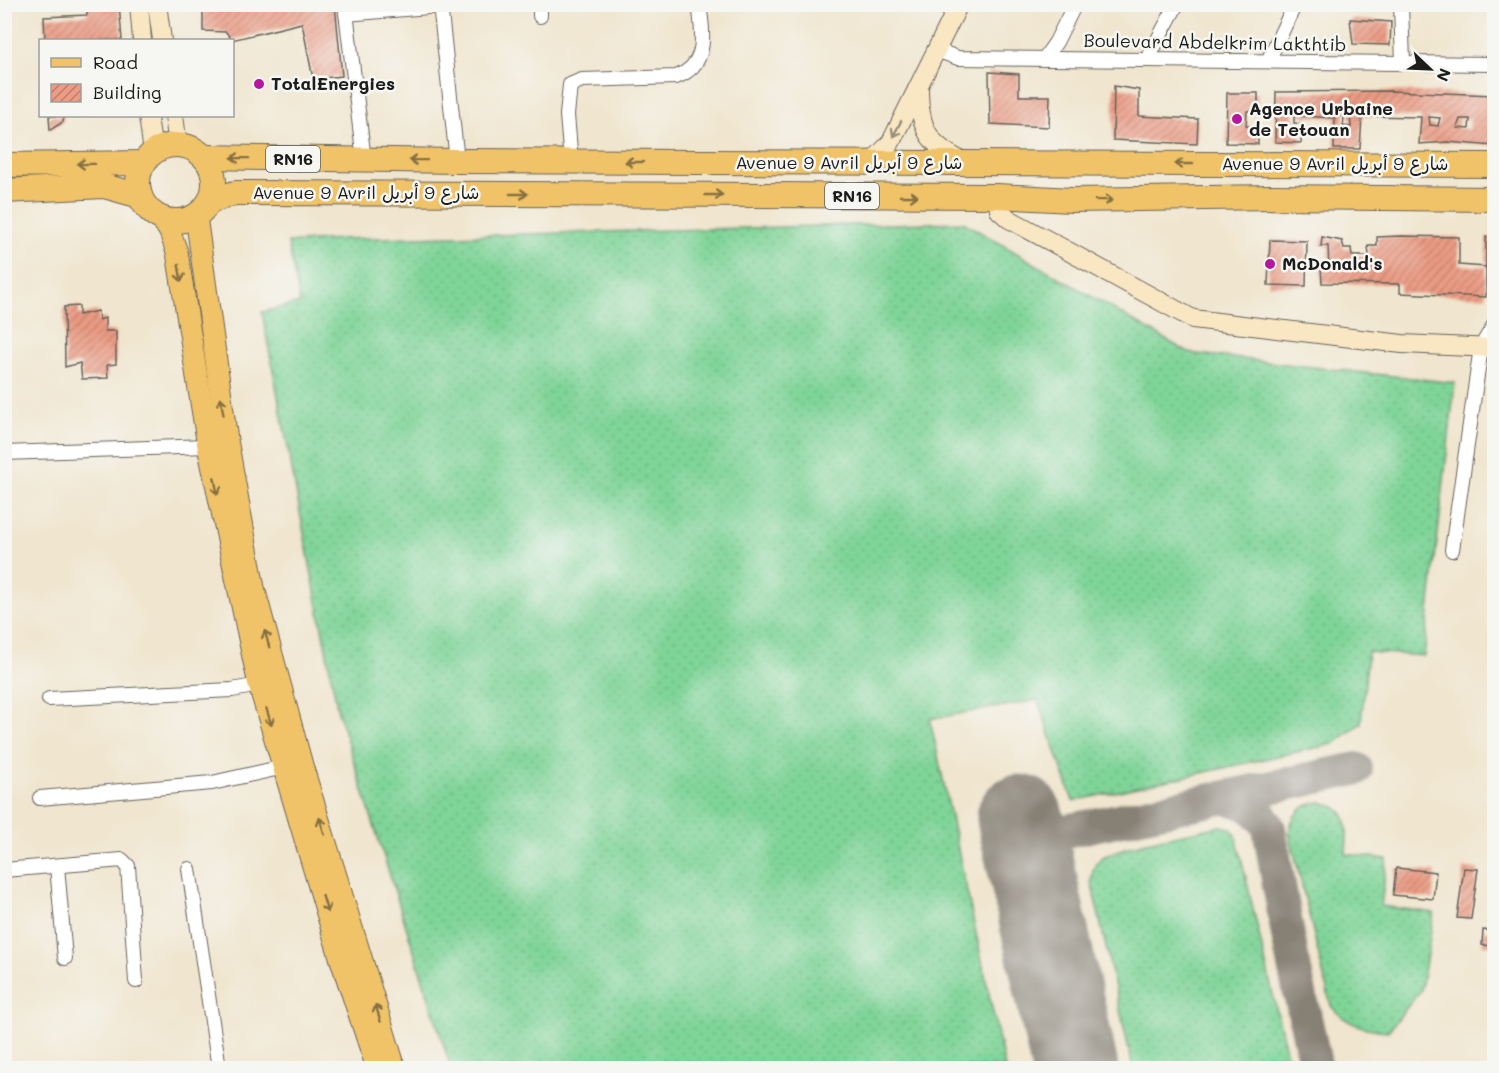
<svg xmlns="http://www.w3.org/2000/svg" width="1499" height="1073" font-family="Mali,'Playpen Sans Arabic',sans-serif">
<defs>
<pattern id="grass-dots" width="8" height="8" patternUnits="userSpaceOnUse" patternTransform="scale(1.5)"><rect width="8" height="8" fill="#7fd498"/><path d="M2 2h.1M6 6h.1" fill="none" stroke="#6db582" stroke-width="1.8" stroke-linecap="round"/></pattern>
<pattern id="building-hatch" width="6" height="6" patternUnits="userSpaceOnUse" patternTransform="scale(1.5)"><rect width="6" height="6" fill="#ec9b84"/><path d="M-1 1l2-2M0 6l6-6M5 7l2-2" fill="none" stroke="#be7e6b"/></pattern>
</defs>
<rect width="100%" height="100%" fill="#f6f6f2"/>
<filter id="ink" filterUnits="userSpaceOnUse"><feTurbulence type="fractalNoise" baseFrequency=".0167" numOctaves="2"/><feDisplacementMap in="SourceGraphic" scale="12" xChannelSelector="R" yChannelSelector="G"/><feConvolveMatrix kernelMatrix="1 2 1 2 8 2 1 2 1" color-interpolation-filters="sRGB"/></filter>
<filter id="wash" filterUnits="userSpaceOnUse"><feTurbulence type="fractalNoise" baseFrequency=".008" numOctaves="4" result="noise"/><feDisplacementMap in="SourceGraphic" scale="24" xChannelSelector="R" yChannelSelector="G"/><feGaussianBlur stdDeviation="1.35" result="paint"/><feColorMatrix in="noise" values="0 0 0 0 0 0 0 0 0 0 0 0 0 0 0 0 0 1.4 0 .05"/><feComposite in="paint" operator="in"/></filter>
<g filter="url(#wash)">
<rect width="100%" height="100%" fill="#f0e5ce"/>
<g fill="url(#grass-dots)" stroke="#4e785a" stroke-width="1.5">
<path d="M 963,222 L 1189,353 L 1455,383 L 1424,656 L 1368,652 L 1361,723 L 1333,744 L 1073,801 L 1038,700 L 930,719 L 1005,1068 L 451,1068 L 338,712 L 262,312 L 300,303 L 288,243 L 340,239 Z"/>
<path d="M 1321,802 C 1353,809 1347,828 1346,854 L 1387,859 L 1381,906 L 1434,913 L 1421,990 L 1388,1031 C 1363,1029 1347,1025 1331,1006 L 1289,832 C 1292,814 1303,804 1321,802 Z"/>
<path d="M 1221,826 L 1230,828 L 1236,835 L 1290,1068 L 1133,1068 L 1091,881 C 1092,874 1093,866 1099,860 C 1115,845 1196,832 1221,826 Z"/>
</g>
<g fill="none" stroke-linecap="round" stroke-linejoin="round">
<g stroke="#868075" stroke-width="34">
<path d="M 1220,798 C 1241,799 1260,808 1269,829 L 1291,952 L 1316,1068"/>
<path d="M 1024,840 L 1356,769"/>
</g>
<path stroke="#868075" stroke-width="87" d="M 1020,818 L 1075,1068"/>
</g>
<g id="blocks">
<g fill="url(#building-hatch)" fill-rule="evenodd">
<path d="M 87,4 L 119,4 L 122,40 L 45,40 L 44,17 L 87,15 Z"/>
<path d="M 221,4 L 335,4 L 342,76 L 313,79 L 302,23 L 232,40 L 226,32 L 203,31 L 203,8 L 221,9 Z"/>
<path d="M 1350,19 L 1391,22 L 1390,45 L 1353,44 Z"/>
<path d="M 989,72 L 1019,74 L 1019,96 L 1050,96 L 1049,127 L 990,124 Z"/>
<path d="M 1114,86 L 1139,90 L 1139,116 L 1198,119 L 1197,144 L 1113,140 Z"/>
<path d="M 1391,91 L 1494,95 L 1494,111 L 1491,111 L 1491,122 L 1494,122 L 1494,146 L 1448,142 L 1419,144 L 1421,117 L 1362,116 L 1360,149 L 1334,149 L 1335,118 L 1300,116 L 1300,108 L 1294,109 L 1294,123 L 1302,124 L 1301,143 L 1275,142 L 1276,92 ZM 1345,111 L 1350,113 L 1351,127 L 1343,126 ZM 1429,117 L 1440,118 L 1438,126 L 1430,125 ZM 1460,119 L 1470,119 L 1469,129 L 1457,128 Z"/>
<path d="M 1227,93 L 1258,93 L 1258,111 L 1247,111 L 1246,126 L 1258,127 L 1258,144 L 1226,143 Z"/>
<path d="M 49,116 L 64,116 L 63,122 L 50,130 Z"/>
<path d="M 1400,236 L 1459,237 L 1459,265 L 1486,267 L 1486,297 L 1400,293 L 1400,284 L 1322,283 L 1321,267 L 1329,268 L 1328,246 L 1321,246 L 1322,237 L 1342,241 L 1344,248 L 1351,248 L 1352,256 L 1369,256 L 1368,246 L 1377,246 L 1377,237 Z"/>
<path d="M 1486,237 L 1494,237 L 1494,269 L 1486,267 Z"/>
<path d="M 1270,240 L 1307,241 L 1306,286 L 1268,285 Z"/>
<path d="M 79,306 L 79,315 L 98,311 L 99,320 L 105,318 L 105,331 L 116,331 L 116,364 L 107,365 L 108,378 L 82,379 L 80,363 L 65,367 L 64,307 Z"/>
<path d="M 1396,868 L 1436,872 L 1433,899 L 1393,895 Z"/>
<path d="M 1464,868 L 1478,869 L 1471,919 L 1457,918 Z"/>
<path d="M 1483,930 L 1494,931 L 1494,946 L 1482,945 Z"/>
</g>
</g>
</g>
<g filter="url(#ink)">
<use href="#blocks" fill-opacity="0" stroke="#66625a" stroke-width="1.5"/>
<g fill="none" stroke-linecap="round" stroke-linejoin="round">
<g stroke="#66625a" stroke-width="16">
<g id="street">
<path d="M 345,4 L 364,160"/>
<path d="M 440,4 L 457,161"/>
<path d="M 540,4 L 540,16"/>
<path d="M 1401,4 L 1403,63"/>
<path d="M 346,14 L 440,6"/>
<path d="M 936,50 L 958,58 L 1494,64"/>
<path d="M 1044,59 L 1056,42 L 1075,4"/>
<path d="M 1147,60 L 1177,4"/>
<path d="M 1268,61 L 1295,4"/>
<path d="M 571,162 L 567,115 L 570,85 L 582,80 L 676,77 C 709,65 703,33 699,4"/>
<path d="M 4,453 L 208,446"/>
<path d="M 1452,550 L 1481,347 L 1494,325"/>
<path d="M 49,699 L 232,690 L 259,685"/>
<path d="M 40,798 L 212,783 L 284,767"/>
<path d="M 57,866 L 65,958"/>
<path d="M 189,869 L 219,1068"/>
<path d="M 4,870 L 122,860 L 128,866 L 136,981"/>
</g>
</g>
<g stroke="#66625a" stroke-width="20">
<g id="secondary">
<path d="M 139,4 L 142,40"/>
<path d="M 157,4 L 162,40"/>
<path d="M 919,88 C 919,128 928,145 964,162"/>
<path d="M 148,116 L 153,153"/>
<path d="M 174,116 L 178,145"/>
<path d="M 866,164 L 876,158 L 891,142 L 959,4"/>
<path d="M 997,196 L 999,210 L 1009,219 L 1193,319 L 1402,344 L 1494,348"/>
</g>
</g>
<g stroke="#66625a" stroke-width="23">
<g id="primary">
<path d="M 196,216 L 227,440 L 254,588 L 302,765 L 395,1068"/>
<path d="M 162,219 L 170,232 L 177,252 L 208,446 L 259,685 L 341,960 L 377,1068"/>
</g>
</g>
<g stroke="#66625a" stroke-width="26">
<g id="highway">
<circle cx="176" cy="183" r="38"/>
<path d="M 204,157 L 457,161 L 1494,165"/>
<path d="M 4,165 L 144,163"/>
<path d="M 4,191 L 104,186 L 140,196"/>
<path d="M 210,201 L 235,193 L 997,196 L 1072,200 L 1274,197 L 1494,199"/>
</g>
</g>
<use href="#street" stroke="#fff" stroke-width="14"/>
<use href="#secondary" stroke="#f9e7c3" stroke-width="18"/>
<use href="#primary" stroke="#f0c369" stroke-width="21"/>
<use href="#highway" stroke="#f0c369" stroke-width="24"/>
</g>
<defs><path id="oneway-shaft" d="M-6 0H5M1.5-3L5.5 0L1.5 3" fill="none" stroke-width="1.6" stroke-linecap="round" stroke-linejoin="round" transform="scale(1.5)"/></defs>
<use stroke="#968c78" href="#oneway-shaft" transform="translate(897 129) rotate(117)"/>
<g stroke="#867042">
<use href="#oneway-shaft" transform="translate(240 158) rotate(-179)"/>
<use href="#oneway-shaft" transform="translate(418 160) rotate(-179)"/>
<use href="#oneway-shaft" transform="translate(634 162) rotate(-180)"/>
<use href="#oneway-shaft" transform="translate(86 164) rotate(179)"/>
<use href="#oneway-shaft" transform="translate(1184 164) rotate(180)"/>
<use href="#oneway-shaft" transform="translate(519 194)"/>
<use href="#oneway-shaft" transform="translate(714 195)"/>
<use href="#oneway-shaft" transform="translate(909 196)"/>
<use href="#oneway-shaft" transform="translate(1104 200) rotate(-1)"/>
<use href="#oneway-shaft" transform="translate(180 273) rotate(81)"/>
<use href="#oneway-shaft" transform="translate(222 406) rotate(-99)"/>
<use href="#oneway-shaft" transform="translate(216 486) rotate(79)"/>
<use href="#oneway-shaft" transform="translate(267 639) rotate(-105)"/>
<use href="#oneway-shaft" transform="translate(269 717) rotate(73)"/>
<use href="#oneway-shaft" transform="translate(322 826) rotate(-107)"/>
<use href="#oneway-shaft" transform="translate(325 904) rotate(73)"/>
<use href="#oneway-shaft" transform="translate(378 1013) rotate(-107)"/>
</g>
</g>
<g fill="#b5179e" stroke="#f6f6f2" stroke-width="2">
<circle cx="259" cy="84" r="6"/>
<circle cx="1237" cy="119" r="6"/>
<circle cx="1270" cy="264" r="6"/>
</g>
<g text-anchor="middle" stroke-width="5" stroke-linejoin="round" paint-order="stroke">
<g fill="#f6f6f2" stroke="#5d5d5c" stroke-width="1.5">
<rect x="266" y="146" width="54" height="26" rx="4.5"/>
<rect x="825" y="183" width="54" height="26" rx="4.5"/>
</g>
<g font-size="16" font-weight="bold" fill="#1c1c1c">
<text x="293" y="165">RN16</text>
<text x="852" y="202">RN16</text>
</g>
<g font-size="18" fill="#1c1c1c" stroke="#f6f6f2">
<text transform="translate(1215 43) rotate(1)" y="6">Boulevard Abdelkrim Lakthtib</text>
<text x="849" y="169">Avenue 9 Avril شارع 9 أبريل</text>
<text x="1335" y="170">Avenue 9 Avril شارع 9 أبريل</text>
<text x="366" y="199">Avenue 9 Avril شارع 9 أبريل</text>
</g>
<g font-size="18" font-weight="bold" fill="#1c1c1c" stroke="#f6f6f2" text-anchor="start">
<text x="271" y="90">TotalEnergies</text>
<text x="1249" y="115">Agence Urbaine<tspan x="1249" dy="21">de Tetouan</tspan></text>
<text x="1282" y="270">McDonald's</text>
</g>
</g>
<rect width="1499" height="1073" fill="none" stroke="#f6f6f2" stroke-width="24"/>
<rect x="39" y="39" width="195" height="78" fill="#f6f6f2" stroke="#9f9f9c" stroke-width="1.5"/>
<rect x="51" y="58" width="30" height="9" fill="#f0c369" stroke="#9f9f9c" stroke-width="1.5"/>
<text x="93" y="69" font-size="18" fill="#1c1c1c">Road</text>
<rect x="51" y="84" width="30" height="18" fill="url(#building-hatch)" stroke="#9f9f9c" stroke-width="1.5"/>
<text x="93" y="99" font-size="18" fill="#1c1c1c">Building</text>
<g transform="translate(1430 69) rotate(113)" stroke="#f6f6f2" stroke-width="4.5" paint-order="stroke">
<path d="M0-4.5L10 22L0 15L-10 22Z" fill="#1c1c1c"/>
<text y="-9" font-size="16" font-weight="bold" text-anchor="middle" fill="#1c1c1c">N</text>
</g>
</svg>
